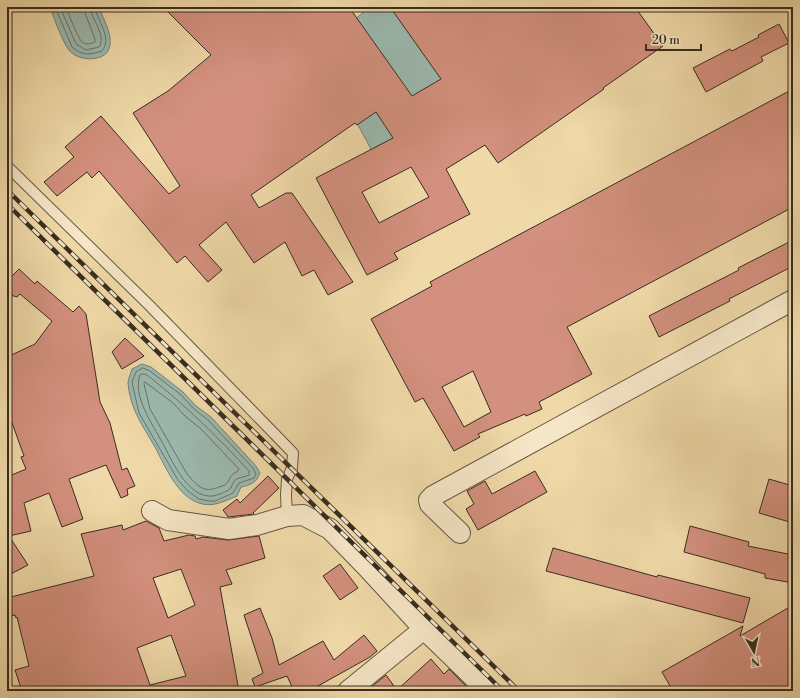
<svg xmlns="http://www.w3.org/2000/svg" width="800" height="698" font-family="'Libre Bodoni',serif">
<rect width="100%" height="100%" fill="#f0d9a8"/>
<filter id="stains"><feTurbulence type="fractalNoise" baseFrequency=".005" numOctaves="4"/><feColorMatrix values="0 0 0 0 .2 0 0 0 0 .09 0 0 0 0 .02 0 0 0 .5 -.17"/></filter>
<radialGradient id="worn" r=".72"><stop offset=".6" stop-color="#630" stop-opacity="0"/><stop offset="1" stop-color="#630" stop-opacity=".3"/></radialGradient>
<g fill="#9bb9af" stroke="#738177">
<path d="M 50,7 L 99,7 C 103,19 112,33 110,45 C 108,63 78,62 69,50 C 62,41 54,18 50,7 Z"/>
<path d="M 370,7 L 533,7 L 546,65 L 372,151 L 350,110 L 331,39 Z"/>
<path d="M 142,364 L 151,367 L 183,392 L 196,406 L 211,417 L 256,466 L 260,473 C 256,483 251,485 241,487 L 237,496 C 224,501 213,508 199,503 C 177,496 165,466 155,447 C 143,426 130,409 128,383 C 128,379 131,373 132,369 Z"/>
</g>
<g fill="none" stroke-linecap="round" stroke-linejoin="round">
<g stroke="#697368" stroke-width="1">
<path d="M 55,7 L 72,47 C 82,56 90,55 102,51 C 113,37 97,22 95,7"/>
<path d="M 60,7 L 76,44 L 86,50 L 99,47 C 107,37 91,18 90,7"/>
<path d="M 66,7 C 68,13 78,38 82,42 C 86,45 91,44 95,42 L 95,39 L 85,13 L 84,7"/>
<path d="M 143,368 L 150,371 L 180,394 L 194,409 L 208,420 L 253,468 L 256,474 L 254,478 L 239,483 L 233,493 L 215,501 L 209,501 L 199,499 L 188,491 L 178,480 L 139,413 L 132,382 L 136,372 Z"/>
<path d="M 143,374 L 147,375 C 184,404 217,436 249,471 L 249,475 C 245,477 239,477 235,480 C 233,482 232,485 231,488 C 227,492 214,497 208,496 C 185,493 172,460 162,442 C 153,425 132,396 140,375 Z"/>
<path d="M 145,382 L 173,403 L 186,417 L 200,428 L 239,469 L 238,471 C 228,476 231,480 225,485 C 223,486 221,486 219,487 C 203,494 197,485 187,474 L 150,409 L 144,384 Z"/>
</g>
</g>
<g fill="#d3907e" stroke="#372d22" fill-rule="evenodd">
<path d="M 163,7 L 349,7 L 412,96 L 441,79 L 390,7 L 635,7 L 663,46 L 603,88 L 604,89 L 498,163 L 485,145 L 446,169 L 470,214 L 394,253 L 398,259 L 367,275 L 316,178 L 393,138 L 376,112 L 357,125 L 355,123 L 251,195 L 259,208 L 286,193 L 292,193 L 353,282 L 328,295 L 314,270 L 302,276 L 285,242 L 254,263 L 226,222 L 199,245 L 222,270 L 208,282 L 185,256 L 177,263 L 99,171 L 92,178 L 87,172 L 57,196 L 44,182 L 74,157 L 65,147 L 101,116 L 169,194 L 180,186 L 133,113 L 168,91 L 211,55 ZM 411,167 L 429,197 L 379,223 L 362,192 Z"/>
<path d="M 779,24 L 789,43 L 761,57 L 763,61 L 706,92 L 693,68 L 730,49 L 732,51 L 759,37 L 758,35 Z"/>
<path d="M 793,89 L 793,207 L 567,327 L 592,374 L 539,402 L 542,409 L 526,416 L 525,414 L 478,434 L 480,437 L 454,451 L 423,398 L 415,402 L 371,319 L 432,286 L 430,282 ZM 473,371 L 491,412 L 464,427 L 442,387 Z"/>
<path d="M 793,240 L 793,266 L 729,299 L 730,301 L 659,337 L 649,316 L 739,270 L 738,268 Z"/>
<path d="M 19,269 L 35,284 L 37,281 L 73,312 L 79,306 L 86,314 L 100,402 L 110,423 L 122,470 L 127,468 L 135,486 L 127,489 L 128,495 L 121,498 L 106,465 L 69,479 L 83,519 L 62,527 L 49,493 L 24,503 L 31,531 L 9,536 L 28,565 L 7,576 L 7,477 L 26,469 L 21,457 L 24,456 L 11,420 L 7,422 L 7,357 L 35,344 L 52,321 L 20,294 L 17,297 L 7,294 L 7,281 Z"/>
<path d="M 125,338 L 144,356 L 122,369 L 112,352 Z"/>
<path d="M 535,471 L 547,492 L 478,530 L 466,509 L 474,504 L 467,491 L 485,481 L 492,494 Z"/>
<path d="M 268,476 L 279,488 L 253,513 L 254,514 L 228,517 L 223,510 L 237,499 L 240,503 Z"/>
<path d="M 769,479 L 793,486 L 793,523 L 759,513 Z"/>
<path d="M 146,521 L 159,528 L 164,541 L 189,535 L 195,536 L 196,539 L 203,537 L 228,540 L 259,536 L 265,558 L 226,570 L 232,584 L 220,587 L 239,691 L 147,691 L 147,686 L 134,691 L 22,691 L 15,670 L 29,666 L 17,617 L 16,618 L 15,615 L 7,617 L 7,598 L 94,576 L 81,534 L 122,525 L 123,530 ZM 181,569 L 195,605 L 168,618 L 153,578 ZM 171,635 L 186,676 L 150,685 L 137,648 Z"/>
<path d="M 690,526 L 749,542 L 748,546 L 793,555 L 793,583 L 765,578 L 765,574 L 684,552 Z"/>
<path d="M 553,548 L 657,577 L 658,575 L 750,598 L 743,623 L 546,571 Z"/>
<path d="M 340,564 L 358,588 L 340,600 L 323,576 Z"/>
<path d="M 793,605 L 793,691 L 673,691 L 662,672 L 743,626 L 740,636 Z"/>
<path d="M 260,608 L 272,638 L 279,665 L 323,641 L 334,660 L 364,635 L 377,651 L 370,657 L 309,691 L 305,691 L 303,688 L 298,691 L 294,691 L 287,676 L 255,687 L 252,679 L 263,673 L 244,615 Z"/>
<path d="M 431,659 L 444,674 L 449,669 L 471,691 L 366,691 L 386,675 L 397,690 Z"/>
</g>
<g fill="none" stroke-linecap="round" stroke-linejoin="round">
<g stroke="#655844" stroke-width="12">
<path id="lane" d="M 7,166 L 149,305 L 293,453 L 292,468 L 287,479 L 286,495 L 287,516"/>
</g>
<g stroke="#655844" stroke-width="22">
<g id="street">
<path d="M 152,511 L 168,520 L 229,529 L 257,525 L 287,516 L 303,515 L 330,529 L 365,565 L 424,629 L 488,691"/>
<path d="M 460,533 L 430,504 L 429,500 L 433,496 L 793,300"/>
<path d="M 348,691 L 424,629"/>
</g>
</g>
<use href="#lane" stroke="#f5e6c6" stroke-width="10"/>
<use href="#street" stroke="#f5e6c6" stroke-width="20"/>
<g stroke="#372d22" stroke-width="4.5">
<g id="rail">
<path d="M 7,190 L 519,691"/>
<path d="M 7,204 L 503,691"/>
</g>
</g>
<use href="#rail" stroke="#f5e6c6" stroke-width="3" stroke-dasharray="9" stroke-linecap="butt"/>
</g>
<rect width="800" height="698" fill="none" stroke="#f0d9a8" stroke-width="24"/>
<rect x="8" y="8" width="784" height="682" fill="none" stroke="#372d22" stroke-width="2"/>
<rect x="12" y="12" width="776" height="674" fill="none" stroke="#372d22"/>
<g transform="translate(754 652) rotate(171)" stroke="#f5e6c6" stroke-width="3" paint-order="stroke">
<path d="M0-3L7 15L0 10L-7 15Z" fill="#372d22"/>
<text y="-6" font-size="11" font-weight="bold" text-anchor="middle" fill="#372d22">N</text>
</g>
<path d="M646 44v6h55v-6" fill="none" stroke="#372d22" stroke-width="2"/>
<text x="652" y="44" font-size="12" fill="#372d22" stroke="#f5e6c6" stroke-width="3" paint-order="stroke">20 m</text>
<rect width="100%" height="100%" filter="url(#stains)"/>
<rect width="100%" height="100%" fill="url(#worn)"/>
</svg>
